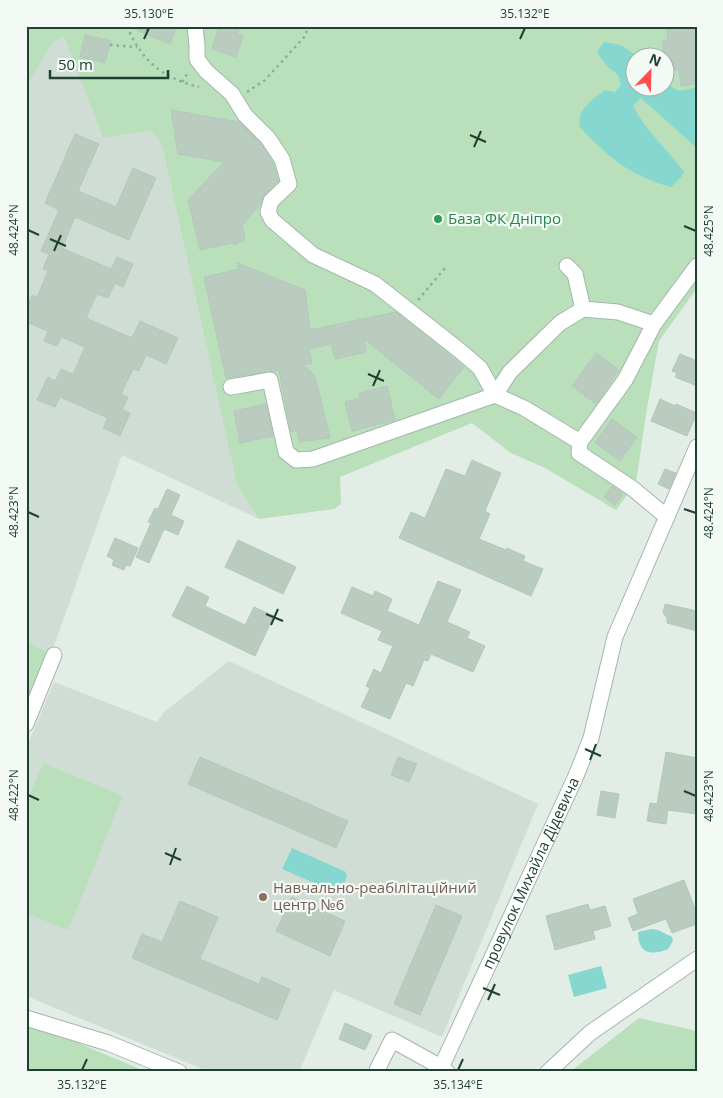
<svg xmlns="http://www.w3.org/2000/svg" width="723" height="1098" font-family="'Open Sans',sans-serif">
<rect width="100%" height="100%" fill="#e2ede6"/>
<g fill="#d0ddd4">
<path d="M 64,37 L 103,137 L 150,130 L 159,139 L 163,150 L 237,485 L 259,519 L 122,455 L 51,654 L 26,641 L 26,87 L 53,41 Z"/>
<path d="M 229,661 L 538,804 L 442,1037 L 334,990 L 299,1072 L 210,1072 L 26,996 L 26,748 L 54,682 L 157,722 L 164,712 Z"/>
</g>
<g fill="#b9e0ba" fill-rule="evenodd">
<path d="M 26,26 L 697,26 L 697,288 L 659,341 L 646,414 L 636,483 L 616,510 L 545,468 L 511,453 L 472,423 L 340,477 L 341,504 L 334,509 L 259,519 L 237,485 L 163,150 L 159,139 L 150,130 L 103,138 L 64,37 L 53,42 L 26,87 ZM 636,58 L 666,58 L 666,88 L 636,88 Z"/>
<path d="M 26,641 L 51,654 L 26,708 Z"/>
<path d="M 43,763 L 123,796 L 68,930 L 26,913 L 26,805 Z"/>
<path d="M 639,1018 L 697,1031 L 697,1072 L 570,1072 Z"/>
<path d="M 26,1021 L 147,1072 L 26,1072 Z"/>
</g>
<g fill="#85d7d0">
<path d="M 604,42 L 621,45 L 638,57 L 636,58 L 636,88 L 666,88 L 666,81 C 677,94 681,91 697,87 L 697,148 L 641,98 L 633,106 C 646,131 667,149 684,172 L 681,177 L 671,187 C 629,175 609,158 580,127 C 577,107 592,101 605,90 L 615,92 L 621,85 L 618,75 L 606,65 L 597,52 Z"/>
<path d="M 292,848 L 346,872 L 347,876 L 341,891 L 335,892 L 282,869 Z"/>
<path d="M 651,929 L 658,930 L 672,937 L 673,941 L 668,949 C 651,956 638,954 638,932 Z"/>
<path d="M 601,966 L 607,988 L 574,997 L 568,975 Z"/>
</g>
<g fill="#bacbc0" stroke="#b4c8bb">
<path d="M 127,26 L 177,26 L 170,44 Z"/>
<path d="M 219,26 L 240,26 L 237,34 L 243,36 L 236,57 L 212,49 Z"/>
<path d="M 666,26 L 697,26 L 697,84 L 681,86 L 679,69 L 666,71 L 662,41 L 668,41 Z"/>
<path d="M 85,35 L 111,41 L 105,63 L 80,57 Z"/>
<path d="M 171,110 L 239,122 L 261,144 L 273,163 L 278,181 L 265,194 L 260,205 L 242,225 L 245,240 L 234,245 L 233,243 L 200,250 L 188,200 L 224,162 L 178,154 Z"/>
<path d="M 75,134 L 99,144 L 78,191 L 116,207 L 133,168 L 156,178 L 129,240 L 75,217 L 62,248 L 111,269 L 117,257 L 133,264 L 123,287 L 115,283 L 108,298 L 97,294 L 86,318 L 132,338 L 140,321 L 178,338 L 166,364 L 146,355 L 139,371 L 133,369 L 121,394 L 128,397 L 122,410 L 130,413 L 120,436 L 103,428 L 108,418 L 60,397 L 55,407 L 37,400 L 48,377 L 55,381 L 61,369 L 73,374 L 85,347 L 61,337 L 57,346 L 44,341 L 48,331 L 26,322 L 26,308 L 32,295 L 37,297 L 48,271 L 43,269 L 49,254 L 41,251 L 59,210 L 45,203 Z"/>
<path d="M 237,263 L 305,290 L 310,330 L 396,312 L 464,367 L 439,399 L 364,339 L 366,352 L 335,359 L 331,344 L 309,349 L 312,363 L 303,365 L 315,376 L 330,438 L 299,442 L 297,430 L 291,432 L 279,370 L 226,378 L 204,277 L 239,269 Z"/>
<path d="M 596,353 L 619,370 L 596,404 L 572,386 Z"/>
<path d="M 680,354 L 697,361 L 697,386 L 675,377 L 677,373 L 672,371 Z"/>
<path d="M 387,386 L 395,420 L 352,431 L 345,402 L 360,398 L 359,393 Z"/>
<path d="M 660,399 L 675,406 L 676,404 L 697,413 L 687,436 L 651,421 Z"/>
<path d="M 266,404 L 273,436 L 240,443 L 234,411 Z"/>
<path d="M 612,419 L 637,437 L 620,461 L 595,443 Z"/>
<path d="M 472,460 L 501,473 L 485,511 L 490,514 L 479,539 L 506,550 L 507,548 L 525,556 L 523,561 L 543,569 L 531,596 L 399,538 L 411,512 L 425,518 L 446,469 L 465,476 Z"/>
<path d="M 665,469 L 676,473 L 669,489 L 658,484 Z"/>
<path d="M 612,486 L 623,494 L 615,505 L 604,497 Z"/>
<path d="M 167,489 L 180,495 L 171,515 L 184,521 L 178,535 L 164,529 L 149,563 L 136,557 L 151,523 L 148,522 L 155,508 L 158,509 Z"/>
<path d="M 115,538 L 138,548 L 130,566 L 126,565 L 124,570 L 112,565 L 114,560 L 107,556 Z"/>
<path d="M 238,540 L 296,567 L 283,594 L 225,567 Z"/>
<path d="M 438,581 L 461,590 L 447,622 L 470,632 L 467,638 L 485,646 L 473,672 L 431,654 L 428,661 L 424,660 L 413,686 L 406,683 L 390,719 L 361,707 L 370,688 L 366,686 L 374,669 L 381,673 L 393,646 L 378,640 L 382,631 L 341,613 L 352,587 L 373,596 L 375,591 L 392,599 L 387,611 L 419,625 Z"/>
<path d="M 187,586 L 209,597 L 205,606 L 245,625 L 254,607 L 274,616 L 255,656 L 172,616 Z"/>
<path d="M 665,604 L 697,611 L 697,631 L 667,623 L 667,618 L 663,613 Z"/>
<path d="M 666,752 L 697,758 L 697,814 L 668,810 L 666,824 L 647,821 L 650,803 L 657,804 Z"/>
<path d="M 200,757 L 348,821 L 336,848 L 188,784 Z"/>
<path d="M 398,757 L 417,764 L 409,782 L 391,775 Z"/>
<path d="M 601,791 L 619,794 L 615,818 L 597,815 Z"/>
<path d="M 684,880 L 697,914 L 697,924 L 672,933 L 666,919 L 633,931 L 628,918 L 638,914 L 633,899 Z"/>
<path d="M 292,897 L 345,921 L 330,956 L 276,931 Z"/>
<path d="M 180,901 L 218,917 L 200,959 L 259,984 L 262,977 L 290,989 L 277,1020 L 132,958 L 142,934 L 162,942 Z"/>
<path d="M 588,904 L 590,910 L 605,906 L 611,926 L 593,931 L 595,939 L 555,950 L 546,916 Z"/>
<path d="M 436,905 L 462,916 L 420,1015 L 394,1004 Z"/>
<path d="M 345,1023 L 372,1035 L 365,1050 L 339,1039 Z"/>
</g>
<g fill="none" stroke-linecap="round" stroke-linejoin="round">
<g stroke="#a4b6ac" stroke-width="17">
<g id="minor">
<path d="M 195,26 L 197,45 L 197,59 L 206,71 L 232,94 L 245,115 L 268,138 L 282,159 L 289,184 L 271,201 L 268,212 L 272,220 L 313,255 L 375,284 L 459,350 L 480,368 L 495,395 L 510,372 L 560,323 L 583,309 L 618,312 L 654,324"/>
<path d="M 567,266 L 575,274 L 583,309"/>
<path d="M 231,387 L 270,380 L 286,452 L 296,460 L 313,459 L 495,395 L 524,408 L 580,442"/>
<path d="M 667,517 L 632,488 L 579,453 L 580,442 L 625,380 L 654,324 L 697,266"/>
<path d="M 26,724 L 54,655"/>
<path d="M 26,1018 L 108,1043 L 179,1072"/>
<path d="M 377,1070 L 392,1040 L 441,1067 L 447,1072"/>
<path id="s1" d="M 439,1072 L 576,776 L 591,738 L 615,637 L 697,447"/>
<path d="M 548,1072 L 590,1033 L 697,959"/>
</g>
</g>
<g stroke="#80b497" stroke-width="2.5" stroke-dasharray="2.5 4" stroke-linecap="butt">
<path d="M 127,26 C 141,61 163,78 199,87"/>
<path d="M 133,26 L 147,30"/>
<path d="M 110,45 L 137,47"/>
<path d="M 182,82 L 189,71"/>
<path d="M 247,92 L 265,80 L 306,35 L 307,26"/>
<path d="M 418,300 L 445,268"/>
</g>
<use href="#minor" stroke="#fff" stroke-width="15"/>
</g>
<path fill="none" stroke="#204030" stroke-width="2" d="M 144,39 L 149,28M 520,39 L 525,28M 470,135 L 486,142M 474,147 L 481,131M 684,226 L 696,231M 28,230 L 39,235M 50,239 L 66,246M 54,251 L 61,235M 368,374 L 384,381M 373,386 L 380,370M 684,509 L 696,513M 28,512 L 39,517M 266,614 L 283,621M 271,625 L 278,609M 585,749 L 601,756M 590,760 L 596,744M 684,791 L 696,796M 28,795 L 39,800M 165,853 L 181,860M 170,865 L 176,848M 483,988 L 500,995M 488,1000 L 495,984M 82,1070 L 87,1059M 458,1070 L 463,1059"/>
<circle fill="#2e9e5b" stroke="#f3f9f5" stroke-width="2" cx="438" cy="219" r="5"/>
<circle fill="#8d6e63" stroke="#f3f9f5" stroke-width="2" cx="263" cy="897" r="5"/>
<g text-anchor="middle" stroke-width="4.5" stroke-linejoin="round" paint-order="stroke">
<g font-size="15" fill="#27864d" stroke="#f3f9f5" text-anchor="start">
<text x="448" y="224">База ФК Дніпро</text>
</g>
<g font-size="15" fill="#204030" stroke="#f3f9f5">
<text dy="5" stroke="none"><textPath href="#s1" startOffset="219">провулок Михайла Дідевича</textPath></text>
</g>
<g font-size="15" fill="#785e54" stroke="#f3f9f5" text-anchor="start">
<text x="273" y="893">Навчально-реабілітаційний<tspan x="273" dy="17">центр №6</tspan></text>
</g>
</g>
<rect width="723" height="1098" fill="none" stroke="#f3f9f5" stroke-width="55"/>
<g transform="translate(650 72) rotate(23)"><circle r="24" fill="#f3f9f5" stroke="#9fafa6"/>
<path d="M0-4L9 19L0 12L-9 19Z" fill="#fd5150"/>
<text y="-8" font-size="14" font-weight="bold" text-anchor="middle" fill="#204030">N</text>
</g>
<path d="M50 70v8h118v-8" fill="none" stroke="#204030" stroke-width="2.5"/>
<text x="58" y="70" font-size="15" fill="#204030" stroke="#f3f9f5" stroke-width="4" paint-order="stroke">50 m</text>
<rect x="28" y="28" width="668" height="1042" fill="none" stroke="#204030" stroke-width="2"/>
<g font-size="12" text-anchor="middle" fill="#204030">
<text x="149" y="18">35.130°E</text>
<text x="525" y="18">35.132°E</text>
<text transform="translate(14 230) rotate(-90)" y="4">48.424°N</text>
<text transform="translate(709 231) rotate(-90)" y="4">48.425°N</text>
<text transform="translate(14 512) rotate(-90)" y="4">48.423°N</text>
<text transform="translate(709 513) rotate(-90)" y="4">48.424°N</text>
<text transform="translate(14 795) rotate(-90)" y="4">48.422°N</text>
<text transform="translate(709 796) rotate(-90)" y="4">48.423°N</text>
<text x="82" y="1089">35.132°E</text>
<text x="458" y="1089">35.134°E</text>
</g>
</svg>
